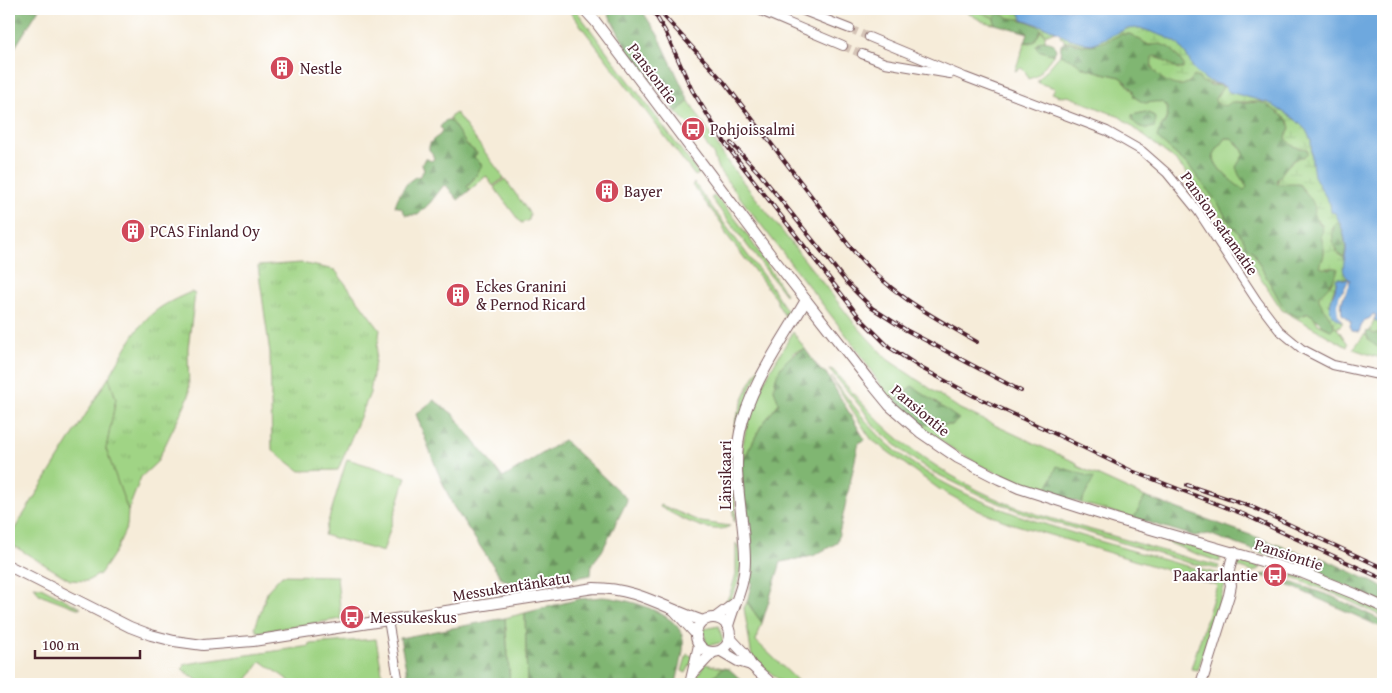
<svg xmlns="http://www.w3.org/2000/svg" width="1392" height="693" font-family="'Gentium Book Plus',serif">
<defs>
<pattern id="forest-firs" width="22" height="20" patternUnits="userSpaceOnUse" patternTransform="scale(1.25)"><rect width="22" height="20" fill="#80b672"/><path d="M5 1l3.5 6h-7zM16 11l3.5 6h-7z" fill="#6b935e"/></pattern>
<pattern id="wetland-marsh" width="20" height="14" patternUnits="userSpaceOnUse" patternTransform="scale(1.25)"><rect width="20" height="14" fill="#a0d485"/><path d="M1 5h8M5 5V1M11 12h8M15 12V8" fill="none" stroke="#8bb673"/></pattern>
<pattern id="park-tufts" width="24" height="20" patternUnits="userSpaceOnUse" patternTransform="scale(1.25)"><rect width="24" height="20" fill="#a0d485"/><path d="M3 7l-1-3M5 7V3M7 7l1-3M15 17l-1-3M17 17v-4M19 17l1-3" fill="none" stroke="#8bb673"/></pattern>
</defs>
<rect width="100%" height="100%" fill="#fff"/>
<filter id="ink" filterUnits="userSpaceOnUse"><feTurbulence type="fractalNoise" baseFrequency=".02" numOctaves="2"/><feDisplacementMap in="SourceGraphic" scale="10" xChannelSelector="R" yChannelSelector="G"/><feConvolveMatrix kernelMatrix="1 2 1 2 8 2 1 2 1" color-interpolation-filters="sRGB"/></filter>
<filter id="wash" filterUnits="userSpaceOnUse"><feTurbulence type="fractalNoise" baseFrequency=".0096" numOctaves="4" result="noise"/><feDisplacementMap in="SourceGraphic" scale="20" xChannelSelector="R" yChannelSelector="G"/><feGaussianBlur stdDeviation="1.12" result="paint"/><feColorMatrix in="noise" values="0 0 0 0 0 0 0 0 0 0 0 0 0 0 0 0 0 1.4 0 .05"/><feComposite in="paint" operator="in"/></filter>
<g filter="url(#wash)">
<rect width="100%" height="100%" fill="#f6ecd9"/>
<g fill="#a0d485" stroke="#757a58" fill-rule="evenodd">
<path d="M 568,9 L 575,9 L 699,174 L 695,176 Z"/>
<path d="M 962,9 L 975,9 L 994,18 L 995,24 C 983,24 972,15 962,9 Z"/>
<path d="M 1041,30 L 1045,35 L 1045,40 L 1039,42 L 1036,46 L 1042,51 L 1054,54 L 1037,76 L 1028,79 L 1025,71 L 1021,68 L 1015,71 L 1025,42 L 1030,43 L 1038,36 Z"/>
<path d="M 1060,55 C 1065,57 1071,58 1075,61 C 1077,62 1079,64 1081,66 C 1089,70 1111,75 1121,77 L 1133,91 L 1134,97 C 1138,99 1141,102 1145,102 C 1150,103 1156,100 1161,102 C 1175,108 1163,125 1158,133 L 1167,147 L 1189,166 L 1219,205 L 1227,219 L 1243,238 L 1246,245 L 1253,250 L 1257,260 L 1267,277 L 1303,316 L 1308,313 L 1313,315 L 1318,324 L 1331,330 L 1334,327 L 1337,328 L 1348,344 L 1347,347 L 1282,310 L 1206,195 L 1175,160 L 1120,117 L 1068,96 L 1062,97 L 1052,93 L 1055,88 L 1038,83 L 1038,80 ZM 1146,112 L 1142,128 L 1132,120 L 1133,115 Z"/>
<path d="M 689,101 L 729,164 L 855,324 L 887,359 L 960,409 L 1077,463 L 1077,466 L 1145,497 L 1134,518 L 1081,503 L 1093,478 L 1046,492 L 1026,486 L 980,465 L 948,446 L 918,424 L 952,425 L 912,386 L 894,402 L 882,388 L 857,349 L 718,169 L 713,154 L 692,125 L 690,126 L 676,112 Z"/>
<path d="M 456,113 L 504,178 L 493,186 L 486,176 L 470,190 L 467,187 L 475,177 L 482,165 L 474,157 L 477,153 L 467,145 L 450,120 L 450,117 Z"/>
<path d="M 1226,138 L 1231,138 L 1240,147 L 1245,154 C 1235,167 1238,175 1247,187 L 1244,191 C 1236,185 1211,166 1214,154 C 1216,149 1223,143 1226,138 Z"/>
<path d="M 505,179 L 530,214 L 529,220 L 522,223 L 520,222 L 494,187 Z"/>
<path d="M 694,183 L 770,285 L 790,315 L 788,321 L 777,303 L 777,300 L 726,234 L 722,224 L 692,185 Z"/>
<path d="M 714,196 C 741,219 765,264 786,294 L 785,295 L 711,198 Z"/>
<path d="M 785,324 L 787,325 L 750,389 L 733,483 L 736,517 L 734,522 L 730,482 L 730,460 L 736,418 L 749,385 Z"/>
<path d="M 793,332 L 805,349 L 794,352 L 774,389 L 780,403 L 761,426 L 741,465 C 744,408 765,380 793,332 Z"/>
<path d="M 1365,334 L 1371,342 L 1383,349 L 1383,359 L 1353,349 Z"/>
<path d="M 829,369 L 833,370 C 857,398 882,428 913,450 C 946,474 981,494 1019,508 C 1047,518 1077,526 1106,534 C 1144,545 1181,557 1219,566 L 1218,569 L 1189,563 L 1026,514 L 984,497 L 929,470 L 905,453 L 872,424 L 864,411 Z"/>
<path d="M 109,377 L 116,399 L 106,449 L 128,511 L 127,526 L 116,550 L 100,574 L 87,581 L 70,580 L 9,543 L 9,538 Z"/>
<path d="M 831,377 C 852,403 870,430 896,451 C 955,498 1024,518 1096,540 C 1137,552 1178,565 1220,574 L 1220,576 L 1225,584 L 1198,670 L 1191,669 L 1217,585 L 1010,523 L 977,510 L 939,489 L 872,440 L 867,433 Z"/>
<path d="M 347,459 L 406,477 L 383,552 L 324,535 Z"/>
<path d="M 661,505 L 701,522 L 730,526 C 712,537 677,516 660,507 Z"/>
<path d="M 1140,530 L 1218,553 L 1220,554 L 1220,562 L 1188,551 Z"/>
<path d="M 736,543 C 747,556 738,598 723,606 L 730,594 L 736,574 Z"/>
<path d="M 1242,561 L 1249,562 L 1261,568 L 1253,572 L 1235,566 Z"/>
<path d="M 1282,574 C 1308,574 1359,601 1383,612 L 1383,617 L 1337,595 Z"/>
<path d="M 282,575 L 337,576 L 341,619 L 258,632 L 255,628 L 268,590 Z"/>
<path d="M 34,586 L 41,587 L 81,608 L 77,608 L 39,594 Z"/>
<path d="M 747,602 L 762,623 L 756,641 L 801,684 L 784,684 L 752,657 L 744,608 Z"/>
<path d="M 525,613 L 527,684 L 510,684 L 505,618 Z"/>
<path d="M 719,626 L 723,642 L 707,646 L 703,629 Z"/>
<path d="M 376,639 L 384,684 L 294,684 L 261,661 L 247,680 L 253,684 L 200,684 L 201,683 L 182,669 L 185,664 L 310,646 L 310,644 Z"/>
<path d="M 687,654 L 694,657 L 686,673 L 682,671 Z"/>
<path d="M 705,664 L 723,668 L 704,684 L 695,684 L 698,675 Z"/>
</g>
<g fill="url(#forest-firs)" stroke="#656a4e" fill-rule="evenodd">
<path d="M 9,9 L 39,9 L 9,57 Z"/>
<path d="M 606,9 L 641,9 L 658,35 L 689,101 L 676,112 L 627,49 Z"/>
<path d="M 999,13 C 1013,18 1026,20 1040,26 L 1041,30 L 1034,42 L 1025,42 L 1028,33 L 995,24 L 994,18 Z"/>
<path d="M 1121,34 L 1130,34 L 1149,45 L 1161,44 L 1172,49 L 1184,65 L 1183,69 L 1178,69 L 1156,56 L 1151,66 C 1156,75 1174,89 1185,84 C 1189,83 1192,79 1194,76 L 1211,85 L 1224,86 L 1215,99 L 1244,103 L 1260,102 L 1268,105 L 1288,120 L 1290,128 L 1286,137 C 1291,148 1296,147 1307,149 L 1308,152 L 1307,155 C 1302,158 1296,158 1291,162 C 1286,167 1282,175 1277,180 L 1280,185 L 1286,183 L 1300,184 C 1303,190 1308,195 1312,200 C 1316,205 1315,213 1317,219 C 1320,226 1326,228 1321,236 C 1324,246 1327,255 1320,263 L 1330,269 L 1336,267 L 1338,268 L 1338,273 L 1330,284 L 1329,316 L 1334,324 L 1334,327 L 1331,330 C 1318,325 1318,318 1308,313 L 1298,317 L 1289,312 L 1282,305 L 1257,260 L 1253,251 L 1246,246 L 1243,238 L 1227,219 L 1219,205 L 1189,166 L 1157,138 C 1158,127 1171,120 1167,108 C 1162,98 1153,103 1145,103 C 1141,102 1138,99 1134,97 L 1133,90 L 1121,77 C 1111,75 1089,70 1081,66 C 1079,64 1077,62 1075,61 C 1071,58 1065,57 1060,55 L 1061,45 C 1068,38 1074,45 1083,45 C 1096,45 1109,40 1121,34 ZM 1226,138 L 1231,138 L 1241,147 L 1244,154 L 1236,167 L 1239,175 L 1247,187 L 1244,190 C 1236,185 1211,166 1214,155 C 1216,149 1223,143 1226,138 Z"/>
<path d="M 1045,40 L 1054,44 L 1056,50 L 1054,54 L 1051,54 L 1038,50 L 1036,46 L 1039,42 Z"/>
<path d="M 1146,112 L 1153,115 L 1156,120 L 1154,127 C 1145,131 1131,125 1132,115 Z"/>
<path d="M 446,120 L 450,120 L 467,145 L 477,153 L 474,157 L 482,165 L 475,177 L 467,187 L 470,190 L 458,200 L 446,185 L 443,186 L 430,203 L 418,215 L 406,215 L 401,208 L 395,206 C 398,195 408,177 420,176 L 424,170 L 422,164 L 425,158 L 431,161 L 434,159 L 432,153 L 429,150 C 428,142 434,139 440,135 L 442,130 L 440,127 Z"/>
<path d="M 1335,223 L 1340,223 C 1344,233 1348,247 1344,258 C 1332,252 1330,235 1335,223 Z"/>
<path d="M 1370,331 L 1374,334 L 1383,331 L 1383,349 C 1375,346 1367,341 1366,332 Z"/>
<path d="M 805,349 L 820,370 L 826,373 L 865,440 L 859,442 L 837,543 L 813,556 L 781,562 L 762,623 L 747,602 L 752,582 L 750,581 L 741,465 L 761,426 L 779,403 C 778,399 774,392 774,388 C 775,370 789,354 805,349 Z"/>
<path d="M 912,386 L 959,419 L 952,425 L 918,424 L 894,402 Z"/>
<path d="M 434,400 L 453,414 L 503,478 L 564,440 L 626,498 L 627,501 L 602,551 L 592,564 L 591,575 L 523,587 L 502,579 L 453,506 L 437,470 L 416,414 Z"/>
<path d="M 1057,466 L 1094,478 L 1081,503 L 1046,492 Z"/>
<path d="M 1145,497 L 1317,559 L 1320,557 L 1383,587 L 1383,603 L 1311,570 L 1222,539 L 1209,534 L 1194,536 L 1134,518 Z"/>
<path d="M 1266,574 L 1331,596 L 1383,621 L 1383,628 L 1295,588 L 1260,575 Z"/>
<path d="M 602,597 C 625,598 679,612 683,639 C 685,653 678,671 676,684 L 527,684 L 525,613 L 579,599 Z"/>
<path d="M 505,618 L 510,684 L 409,684 L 400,638 Z"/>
<path d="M 723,668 L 729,669 L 746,684 L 704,684 Z"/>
</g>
<g fill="url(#wetland-marsh)" stroke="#757a58" fill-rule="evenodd">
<path d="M 975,9 L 1040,9 L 1056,31 L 1045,35 L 1039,26 L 1022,19 L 1010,18 L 999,13 L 994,18 Z"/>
<path d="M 1153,16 L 1292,98 L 1343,199 L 1349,279 L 1336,279 L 1336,283 L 1329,304 L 1342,321 L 1342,324 L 1337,328 L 1334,327 L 1334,323 L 1323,307 L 1319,300 L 1319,295 C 1326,292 1337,276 1338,269 C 1333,266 1326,270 1320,267 L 1320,263 C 1327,255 1324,246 1321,236 C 1326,227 1319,223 1314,215 C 1318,203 1306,194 1299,184 L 1277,184 C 1278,177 1288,164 1294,160 C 1300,157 1305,158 1308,152 L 1307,149 C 1296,147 1291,148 1286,137 L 1290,128 L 1288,120 L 1268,105 L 1260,102 L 1231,102 C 1226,107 1222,106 1216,103 L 1215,99 L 1224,86 L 1202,82 L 1199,78 L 1194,76 C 1192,79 1189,83 1185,84 C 1175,89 1158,78 1153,69 C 1151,66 1152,62 1152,57 L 1155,56 L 1178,69 L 1183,69 L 1184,65 L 1172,49 L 1161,44 L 1149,45 L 1130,34 L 1121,34 L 1104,42 L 1083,45 L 1070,41 L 1064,42 L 1064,39 L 1060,37 L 1061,34 ZM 1337,222 L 1340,223 C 1344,233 1348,247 1344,258 C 1332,252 1332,238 1333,226 Z"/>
<path d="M 1376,315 L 1383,316 L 1383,331 L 1374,334 L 1370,331 Z"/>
</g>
<g fill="url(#park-tufts)" stroke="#757a58">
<path d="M 301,263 L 335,270 L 380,330 L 370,393 L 338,470 L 300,471 L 272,450 L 270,353 L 258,266 Z"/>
<path d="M 191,292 L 195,294 L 188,348 L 189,396 L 157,462 L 141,477 L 128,511 L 106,449 L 116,399 L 109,377 C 121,358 135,327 153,313 C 165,303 178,298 191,292 Z"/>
</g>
<g fill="#6ea8de" stroke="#5c6484">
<path d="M 1015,9 L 1383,9 L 1383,323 L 1374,320 L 1376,315 L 1373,314 L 1370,318 L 1363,321 L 1359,332 L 1352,331 L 1350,326 L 1351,322 L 1342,314 C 1339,300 1347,292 1350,280 C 1337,270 1347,260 1346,247 C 1345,235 1341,224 1335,213 L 1331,212 L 1330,204 L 1314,176 L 1312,163 L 1311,140 L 1306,130 L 1296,120 L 1269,103 L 1229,92 L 1224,86 L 1206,80 L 1194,70 L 1186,54 L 1177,43 L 1166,37 L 1140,28 L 1126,29 L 1092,44 L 1085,43 L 1065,37 L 1056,31 L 1022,19 L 1019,10 Z"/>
<path d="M 1338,278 L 1349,280 L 1340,296 L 1338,314 L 1342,321 L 1341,321 C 1318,308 1338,296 1336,279 Z"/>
</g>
<path fill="#f6ecd9" d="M 1349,279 L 1349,286 L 1341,300 L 1341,314 L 1346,319 L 1342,321 L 1338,314 L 1337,305 L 1340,294 L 1345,289 Z"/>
</g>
<g filter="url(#ink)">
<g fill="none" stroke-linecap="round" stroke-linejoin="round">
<g stroke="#d4c3b6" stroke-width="8" stroke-dasharray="8 4" stroke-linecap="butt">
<path d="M 850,29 L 869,37"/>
<path d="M 843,46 L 862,54"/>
</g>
<g stroke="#866768" stroke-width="10">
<g id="minor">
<path d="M 756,9 L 843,46"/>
<path d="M 799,9 L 850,29"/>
<path d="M 869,37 L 965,77 L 1107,131 L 1142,151 L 1167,173 L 1198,211 L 1257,301 L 1279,330 L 1302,349 L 1333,365 L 1383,376"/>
<path d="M 862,54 L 885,63 L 950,74"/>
<path d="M 388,620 L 399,684"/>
</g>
</g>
<g stroke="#866768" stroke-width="12">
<g id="tertiary">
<path d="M 584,9 L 595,21 L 770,254 L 867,378 L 890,406 L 920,432 L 958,458 L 999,479 L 1019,488 L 1116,519 L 1303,573 L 1355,594 L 1383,607"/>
<path d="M 9,566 L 130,627 L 151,635 L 174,641 L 203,645 L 253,641 L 594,588 C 637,588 664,608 703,621"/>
<path d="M 674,610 L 696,634"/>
<circle cx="713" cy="635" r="17"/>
<path d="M 715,618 L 735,603"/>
<path d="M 728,626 C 734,604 745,585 745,561 C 745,518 731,476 740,432 C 749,386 783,341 806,300"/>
<path d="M 730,638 L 744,653 L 751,665 L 772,684"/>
<path d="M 721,651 L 738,661 L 751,665"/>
<path d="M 694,672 L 713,652"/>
<path d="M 690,684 L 699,645"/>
<path d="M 1201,684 L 1229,595 L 1231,585 L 1228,574 L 1234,552"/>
</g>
</g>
<use href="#minor" stroke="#fff" stroke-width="8"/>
<use href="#tertiary" stroke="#fff" stroke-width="10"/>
<g stroke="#4a1f2b" stroke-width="4">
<g id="rail">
<path d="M 652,9 L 665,31 L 692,90 L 727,146 L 860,318 L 889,347 L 921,368 L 974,396 L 1045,429 L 1132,471 L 1243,514 L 1383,579"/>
<path d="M 660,12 L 724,82 L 851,248 C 890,294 926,313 977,342"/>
<path d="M 731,143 L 760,174 L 847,283 L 872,308 L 906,330 L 1021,391"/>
<path d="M 1187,485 L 1252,507 L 1383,568"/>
</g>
</g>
<use href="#rail" stroke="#fff" stroke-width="2" stroke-dasharray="5.5" stroke-linecap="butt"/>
</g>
</g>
<defs>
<g id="building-disc" transform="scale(1.25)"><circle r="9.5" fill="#d1495b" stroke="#fff"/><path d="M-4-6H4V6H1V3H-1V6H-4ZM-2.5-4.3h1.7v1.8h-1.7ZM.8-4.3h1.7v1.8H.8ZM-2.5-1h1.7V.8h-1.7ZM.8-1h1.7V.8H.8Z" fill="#fff"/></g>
<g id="bus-disc" transform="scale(1.25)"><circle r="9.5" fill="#d1495b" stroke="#fff"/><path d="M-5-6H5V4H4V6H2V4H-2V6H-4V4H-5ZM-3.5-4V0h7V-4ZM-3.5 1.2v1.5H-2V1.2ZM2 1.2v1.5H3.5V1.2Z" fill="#fff"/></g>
</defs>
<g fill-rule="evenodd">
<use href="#building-disc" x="282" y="68"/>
<use href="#bus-disc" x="693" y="129"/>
<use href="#building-disc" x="607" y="191"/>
<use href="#building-disc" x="133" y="231"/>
<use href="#building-disc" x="458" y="295"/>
<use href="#bus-disc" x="1275" y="575"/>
<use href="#bus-disc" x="352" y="617"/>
</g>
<g text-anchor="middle" stroke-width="4" stroke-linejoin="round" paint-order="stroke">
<g font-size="16" fill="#4a1f2b" stroke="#fff" text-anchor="start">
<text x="300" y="74">Nestle</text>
<text x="710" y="135">Pohjoissalmi</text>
<text x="624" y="197">Bayer</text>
<text x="150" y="237">PCAS Finland Oy</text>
<text x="476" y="292">Eckes Granini<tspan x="476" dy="18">&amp; Pernod Ricard</tspan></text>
<text x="1258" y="581" text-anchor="end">Paakarlantie</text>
<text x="370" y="623">Messukeskus</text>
</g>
<g font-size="16" fill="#4a1f2b" stroke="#fff">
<text transform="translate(653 73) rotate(53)" y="6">Pansiontie</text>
<text transform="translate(1220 223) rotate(55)" y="6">Pansion satamatie</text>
<text transform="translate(921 410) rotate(40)" y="6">Pansiontie</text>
<text transform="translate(725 475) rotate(-90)" y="6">Länsikaari</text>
<text transform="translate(1289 554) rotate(18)" y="6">Pansiontie</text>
<text transform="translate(511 586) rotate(-9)" y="6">Messukentänkatu</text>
</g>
</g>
<rect width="1392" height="693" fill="none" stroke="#fff" stroke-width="30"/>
<path d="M35 650v8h105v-8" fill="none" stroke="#4a1f2b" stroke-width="2.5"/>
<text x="42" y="650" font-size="15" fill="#4a1f2b" stroke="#ffffff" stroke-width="4" paint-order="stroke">100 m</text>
</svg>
